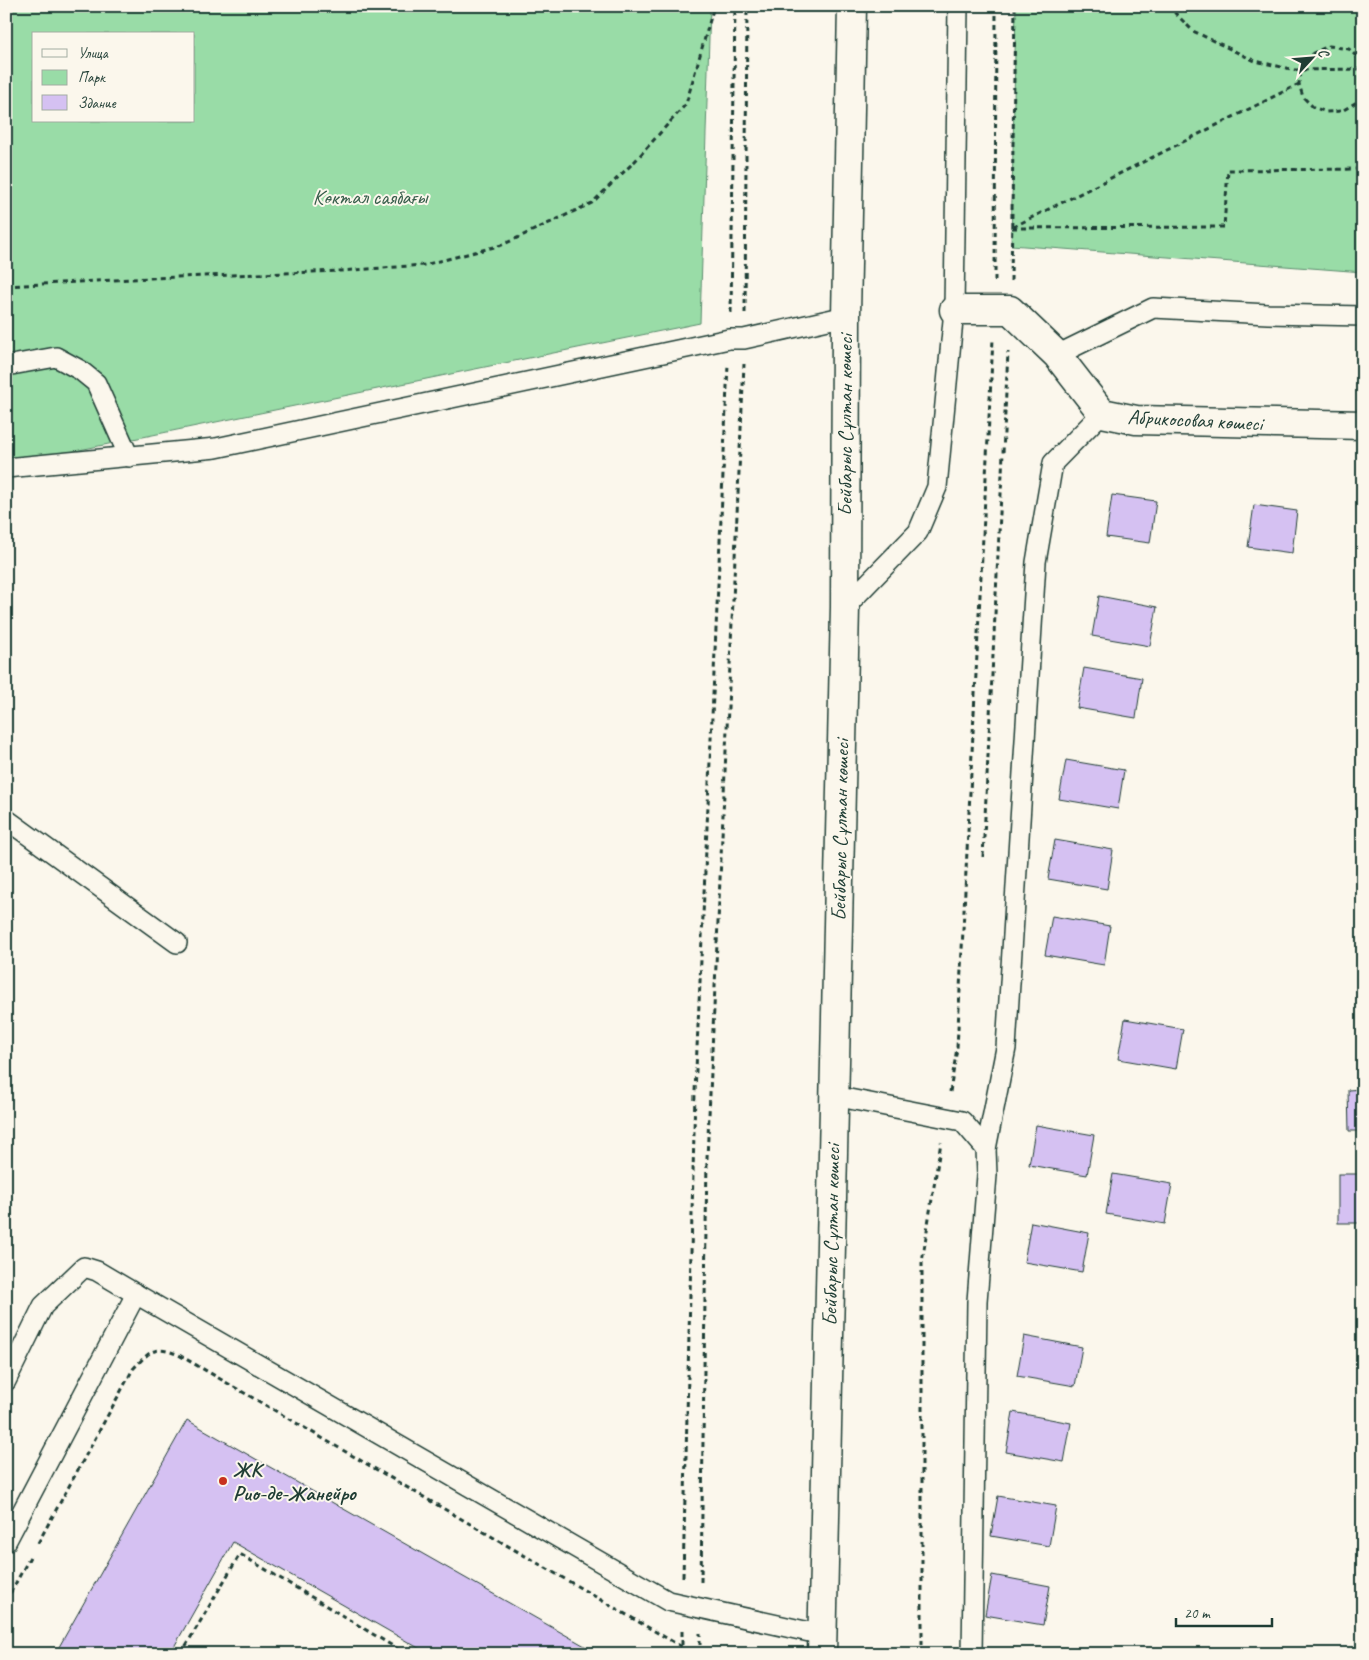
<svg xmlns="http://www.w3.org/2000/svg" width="1369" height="1660" font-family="Caveat,sans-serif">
<rect width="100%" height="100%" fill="#fbf7ec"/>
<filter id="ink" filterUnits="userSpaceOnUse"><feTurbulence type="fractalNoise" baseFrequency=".02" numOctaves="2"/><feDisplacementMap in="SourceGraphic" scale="10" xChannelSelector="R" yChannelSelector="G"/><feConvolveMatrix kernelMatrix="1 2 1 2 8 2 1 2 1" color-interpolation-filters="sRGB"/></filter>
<g filter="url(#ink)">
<g fill="#99dca7" stroke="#5c8c6e" fill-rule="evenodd">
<path d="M 6,6 L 710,6 L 700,323 L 6,465 ZM 34,34 L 194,34 L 194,121 L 34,121 Z"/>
<path d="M 1016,6 L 1363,6 L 1363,272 L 1011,245 Z"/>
</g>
<g fill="#d5c1f2" stroke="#1f3d34">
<path d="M 1112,495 L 1156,501 L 1150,543 L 1106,537 Z"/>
<path d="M 1254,505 L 1297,511 L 1292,553 L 1248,547 Z"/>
<path d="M 1099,596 L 1157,607 L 1150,646 L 1092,636 Z"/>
<path d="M 1084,668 L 1142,678 L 1136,718 L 1077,708 Z"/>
<path d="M 1066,760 L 1124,770 L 1118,809 L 1059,799 Z"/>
<path d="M 1055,840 L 1113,850 L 1107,889 L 1048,879 Z"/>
<path d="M 1052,916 L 1110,926 L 1104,965 L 1045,955 Z"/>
<path d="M 1125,1019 L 1183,1029 L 1176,1069 L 1118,1059 Z"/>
<path d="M 1363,1089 L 1363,1131 L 1349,1131 L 1348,1090 Z"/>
<path d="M 1036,1125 L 1094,1135 L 1087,1175 L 1029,1165 Z"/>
<path d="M 1113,1174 L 1172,1184 L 1165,1224 L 1106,1214 Z"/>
<rect x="1338" y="1174" width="25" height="49"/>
<path d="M 1031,1222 L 1089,1233 L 1082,1272 L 1024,1262 Z"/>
<path d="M 1024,1336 L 1082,1347 L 1075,1386 L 1017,1376 Z"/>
<path d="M 1013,1412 L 1071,1423 L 1064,1462 L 1006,1452 Z"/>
<path d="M 187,1420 L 599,1654 L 429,1654 L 233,1542 L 170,1654 L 55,1654 Z"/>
<path d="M 998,1496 L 1056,1506 L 1049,1546 L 991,1536 Z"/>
<path d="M 992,1575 L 1050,1586 L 1043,1625 L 985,1615 Z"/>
</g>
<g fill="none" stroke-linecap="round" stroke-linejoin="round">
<g stroke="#1f3d34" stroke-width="22">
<g id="lane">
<path d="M 1057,355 L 1153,308 L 1268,314 L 1363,316"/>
<path d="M 6,366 L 56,357 L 80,370 L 96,383 L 129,457"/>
<path d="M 6,468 L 216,448 L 729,339 L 744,339 L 846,316"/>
<path d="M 845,607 L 918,532 L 937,487 L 954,310 L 958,6"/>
<path d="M 6,819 L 177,943"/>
<path d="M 834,1096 L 962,1121 L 986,1149 L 987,1175 L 977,1301 L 972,1654"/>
<path d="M 986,1149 L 1006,1048 L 1036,562 L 1053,463 L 1102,413"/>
<path d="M 6,1381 L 43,1306 L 84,1267 L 97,1271 L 136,1294"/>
<path d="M 6,1542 L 136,1294 L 668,1601 L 823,1635"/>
</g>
</g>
<g stroke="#1f3d34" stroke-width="31">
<path id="street" d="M 954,310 L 1010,310 L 1057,355 L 1102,413 L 1136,420 L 1363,425"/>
</g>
<g stroke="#1f3d34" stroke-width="31">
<path id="secondary" d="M 822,1654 L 845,607 L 846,316 L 852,6"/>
</g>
<g stroke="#1f3d34" stroke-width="3" stroke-dasharray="5 4" stroke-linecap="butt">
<path d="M 1168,6 L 1193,31 L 1255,61 L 1295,70 L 1363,69"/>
<path d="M 1363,63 L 1349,49 L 1329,46 L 1313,53 L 1300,70 L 1299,84 L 1303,97 L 1313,107 L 1326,112 L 1342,111 L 1360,100 L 1363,92"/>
<path d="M 1013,227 L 1299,84"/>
<path d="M 1012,228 L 1224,227 L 1228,170 L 1363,169"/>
<path d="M 995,281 L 996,6"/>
<path d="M 1011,281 L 1015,6"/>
<path d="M 6,286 L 151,278 L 340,271 L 424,265 L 502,245 L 592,203 L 635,161 L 686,104 L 714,6"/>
<path d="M 731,313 L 735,6"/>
<path d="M 745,313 L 747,6"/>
<path d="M 983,857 L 1008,352"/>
<path d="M 950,1092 L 957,1048 L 993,339"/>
<path d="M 38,1543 L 133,1369 C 150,1351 154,1345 179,1355 L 682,1647"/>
<path d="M 683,1577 L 695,1092 L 728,364"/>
<path d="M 701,1582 L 707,1158 L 744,364"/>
<path d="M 6,1601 L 31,1555"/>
<path d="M 181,1654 L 240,1554 L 406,1654"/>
<path d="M 682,1654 L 682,1631"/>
<path d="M 700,1654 L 700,1633"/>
<path d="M 922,1654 L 922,1262 L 941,1142"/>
</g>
<use href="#lane" stroke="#fbf7ec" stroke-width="19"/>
<use href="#street" stroke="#fbf7ec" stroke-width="28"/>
<use href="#secondary" stroke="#fbf7ec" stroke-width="28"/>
</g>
</g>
<circle fill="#c8321e" stroke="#fbf7ec" stroke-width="2" cx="223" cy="1481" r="5"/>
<g text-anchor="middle" stroke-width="4" stroke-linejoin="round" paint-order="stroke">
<g font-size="21" fill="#375d4b" stroke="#fbf7ec">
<text x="370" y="204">Көктал саябағы</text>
</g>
<g font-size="21" fill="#1f3d34" stroke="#fbf7ec">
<text transform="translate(1195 420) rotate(3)" y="7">Абрикосовая көшесі</text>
<text transform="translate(845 425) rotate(-90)" y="7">Бейбарыс Сұлтан көшесі</text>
<text transform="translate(840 830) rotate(-89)" y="7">Бейбарыс Сұлтан көшесі</text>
<text transform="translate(831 1235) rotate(-89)" y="7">Бейбарыс Сұлтан көшесі</text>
</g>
<g font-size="21" font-weight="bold" fill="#1f3d34" stroke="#fbf7ec" text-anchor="start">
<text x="233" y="1476">ЖК<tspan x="233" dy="24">Рио-де-Жанейро</tspan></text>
</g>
</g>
<rect width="1369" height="1660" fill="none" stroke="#fbf7ec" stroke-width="25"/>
<rect x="12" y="12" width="1344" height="1635" fill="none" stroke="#1f3d34" stroke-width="2" filter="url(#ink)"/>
<rect x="32" y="32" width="162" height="90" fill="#fbf7ec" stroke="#a3ada2"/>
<rect x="42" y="49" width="25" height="8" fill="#fbf7ec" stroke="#a3ada2"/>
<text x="78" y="58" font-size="15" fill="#1f3d34">Улица</text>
<rect x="42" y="70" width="25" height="15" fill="#99dca7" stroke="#a3ada2"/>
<text x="78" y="82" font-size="15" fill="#1f3d34">Парк</text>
<rect x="42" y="95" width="25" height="15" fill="#d5c1f2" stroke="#a3ada2"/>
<text x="78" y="108" font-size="15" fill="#1f3d34">Здание</text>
<g transform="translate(1312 58) rotate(64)" stroke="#fbf7ec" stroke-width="4" paint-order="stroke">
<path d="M0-4L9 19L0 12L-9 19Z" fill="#1f3d34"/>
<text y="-8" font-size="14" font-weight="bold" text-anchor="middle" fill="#1f3d34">С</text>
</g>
<path d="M1176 1618v8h96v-8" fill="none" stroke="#1f3d34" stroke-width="2.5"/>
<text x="1184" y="1618" font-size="15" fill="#1f3d34" stroke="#fbf7ec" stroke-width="4" paint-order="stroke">20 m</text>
</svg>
